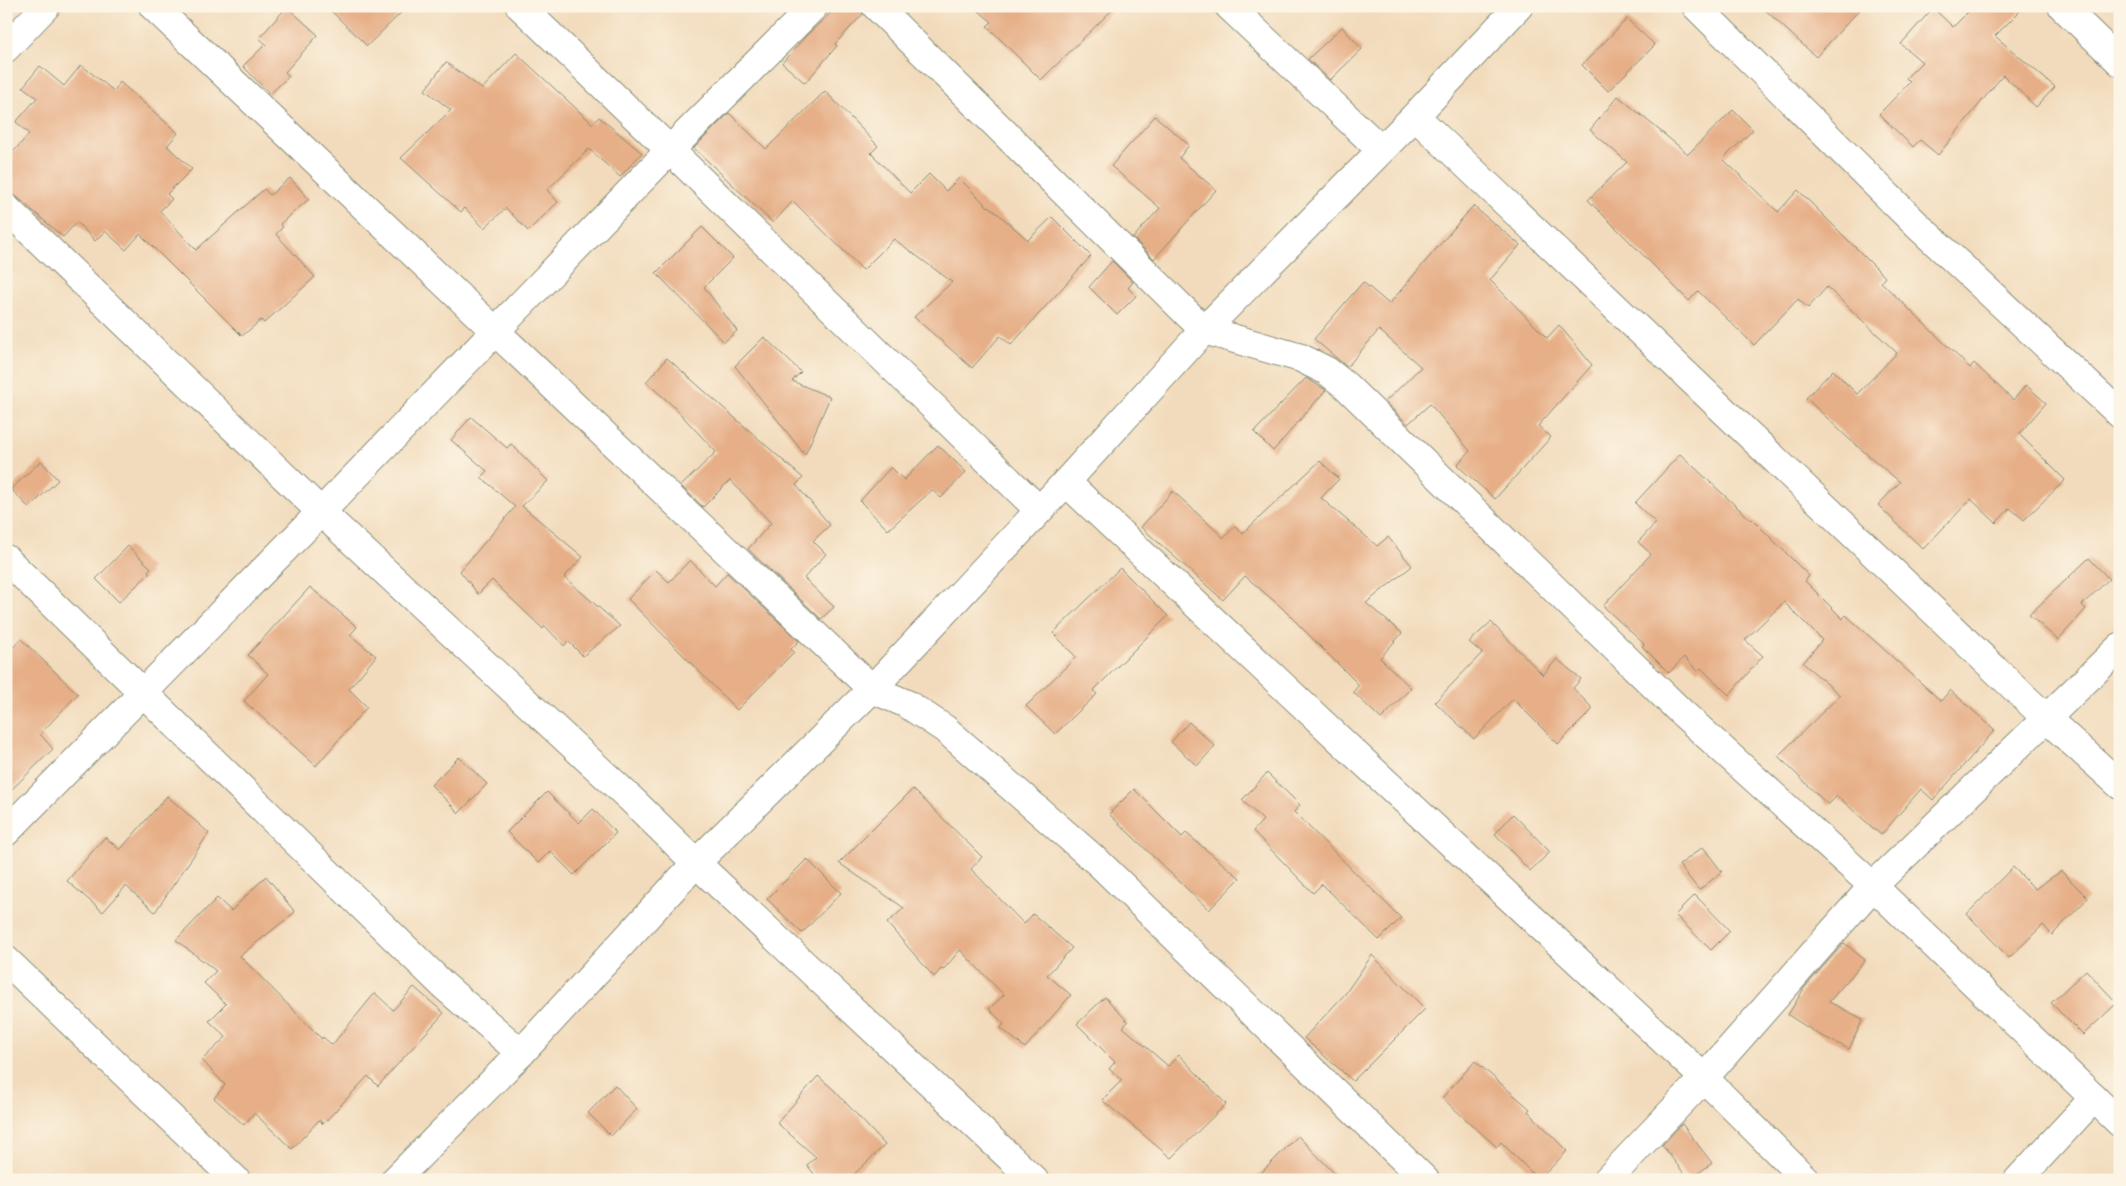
<svg xmlns="http://www.w3.org/2000/svg" width="2126" height="1186" font-family="Caveat,sans-serif">
<rect width="100%" height="100%" fill="#fcf5e5"/>
<filter id="ink" filterUnits="userSpaceOnUse"><feTurbulence type="fractalNoise" baseFrequency=".02" numOctaves="2"/><feDisplacementMap in="SourceGraphic" scale="10" xChannelSelector="R" yChannelSelector="G"/><feConvolveMatrix kernelMatrix="1 2 1 2 8 2 1 2 1" color-interpolation-filters="sRGB"/></filter>
<filter id="wash" filterUnits="userSpaceOnUse"><feTurbulence type="fractalNoise" baseFrequency=".0096" numOctaves="4" result="noise"/><feDisplacementMap in="SourceGraphic" scale="20" xChannelSelector="R" yChannelSelector="G"/><feGaussianBlur stdDeviation="1.12" result="paint"/><feColorMatrix in="noise" values="0 0 0 0 0 0 0 0 0 0 0 0 0 0 0 0 0 1.4 0 .05"/><feComposite in="paint" operator="in"/></filter>
<g filter="url(#wash)">
<rect width="100%" height="100%" fill="#f2dbbc"/>
<g id="blocks">
<g fill="#e6af87">
<path d="M 326,6 L 408,6 L 367,46 Z"/>
<path d="M 838,6 L 861,6 L 863,14 L 835,44 L 837,46 L 805,83 L 782,63 L 807,35 Z"/>
<path d="M 973,6 L 1116,6 L 1041,80 L 987,26 L 992,22 Z"/>
<path d="M 1761,6 L 1863,6 L 1816,57 Z"/>
<path d="M 1974,6 L 2025,6 L 1995,36 L 2055,87 L 2036,107 L 2003,75 L 1938,155 L 1920,140 L 1913,147 L 1879,114 L 1910,82 L 1906,78 L 1922,62 L 1901,44 L 1933,8 L 1953,27 Z"/>
<path d="M 287,7 L 318,35 L 285,72 L 289,76 L 270,94 L 243,66 L 266,44 L 259,38 Z"/>
<path d="M 1627,19 L 1655,45 L 1608,91 L 1582,65 Z"/>
<path d="M 1342,27 L 1362,49 L 1330,80 L 1308,59 Z"/>
<path d="M 516,53 L 593,124 L 599,117 L 642,153 L 620,177 L 589,149 L 547,190 L 558,202 L 528,231 L 506,208 L 484,228 L 465,208 L 461,212 L 401,158 L 451,110 L 425,90 L 446,62 L 482,89 Z"/>
<path d="M 81,65 L 114,91 L 120,82 L 178,133 L 167,146 L 192,169 L 167,194 L 172,199 L 160,211 L 196,250 L 264,189 L 270,195 L 290,178 L 309,199 L 280,224 L 283,227 L 276,234 L 315,277 L 264,323 L 261,320 L 242,336 L 140,234 L 126,250 L 105,231 L 95,241 L 77,222 L 63,237 L 17,197 L 6,193 L 6,160 L 29,134 L 16,122 L 37,98 L 23,87 L 40,66 L 64,86 Z"/>
<path d="M 825,91 L 878,146 L 871,153 L 910,193 L 929,174 L 946,191 L 959,178 L 988,207 L 989,206 L 1028,240 L 1052,217 L 1091,256 L 1011,345 L 1000,336 L 972,368 L 914,317 L 952,282 L 894,239 L 863,270 L 793,201 L 773,223 L 694,148 L 729,113 L 766,149 Z"/>
<path d="M 1618,96 L 1688,154 L 1733,110 L 1753,130 L 1723,159 L 1778,212 L 1798,190 L 1885,277 L 1881,282 L 1970,368 L 1974,363 L 2013,400 L 2026,385 L 2046,403 L 2019,434 L 2065,480 L 2024,520 L 2010,508 L 1996,523 L 1971,499 L 1923,549 L 1878,505 L 1900,482 L 1849,439 L 1806,398 L 1833,370 L 1857,394 L 1897,353 L 1827,287 L 1808,308 L 1798,299 L 1754,345 L 1698,291 L 1689,301 L 1588,200 L 1627,162 L 1590,130 Z"/>
<path d="M 1155,116 L 1189,145 L 1179,158 L 1216,190 L 1154,259 L 1133,238 L 1160,208 L 1111,166 Z"/>
<path d="M 1473,206 L 1520,245 L 1490,280 L 1547,338 L 1559,325 L 1592,365 L 1538,426 L 1551,437 L 1495,499 L 1457,465 L 1470,451 L 1430,404 L 1408,424 L 1385,402 L 1421,367 L 1379,330 L 1347,367 L 1314,339 L 1363,282 L 1389,304 Z"/>
<path d="M 702,227 L 733,258 L 704,287 L 737,331 L 724,342 L 656,273 Z"/>
<path d="M 1112,261 L 1133,282 L 1128,288 L 1136,296 L 1117,315 L 1089,287 Z"/>
<path d="M 764,337 L 801,372 L 792,381 L 830,397 L 805,455 L 735,366 Z"/>
<path d="M 667,358 L 803,478 L 796,485 L 830,525 L 813,541 L 826,554 L 804,578 L 834,607 L 821,619 L 748,549 L 771,523 L 730,480 L 703,507 L 681,486 L 716,452 L 671,404 L 646,382 Z"/>
<path d="M 1306,378 L 1326,390 L 1273,451 L 1254,432 Z"/>
<path d="M 471,417 L 507,448 L 511,444 L 548,481 L 522,506 L 583,557 L 564,577 L 620,626 L 583,656 L 568,641 L 564,646 L 545,626 L 543,629 L 492,580 L 478,594 L 460,571 L 515,507 L 481,477 L 487,471 L 451,440 Z"/>
<path d="M 938,445 L 966,472 L 941,498 L 932,490 L 888,530 L 860,501 L 891,467 L 904,480 Z"/>
<path d="M 1680,454 L 1751,520 L 1752,519 L 1809,576 L 1805,581 L 1843,619 L 1846,615 L 1941,701 L 1950,690 L 1995,730 L 1933,800 L 1921,789 L 1881,835 L 1837,796 L 1828,805 L 1778,756 L 1840,695 L 1803,663 L 1822,640 L 1784,602 L 1745,640 L 1763,656 L 1729,695 L 1701,668 L 1698,671 L 1684,657 L 1669,673 L 1642,646 L 1644,644 L 1603,606 L 1651,554 L 1638,542 L 1656,523 L 1635,503 Z"/>
<path d="M 41,461 L 58,480 L 29,508 L 11,489 Z"/>
<path d="M 1320,461 L 1339,479 L 1321,498 L 1377,546 L 1388,537 L 1412,566 L 1366,603 L 1402,633 L 1380,658 L 1411,688 L 1381,719 L 1353,692 L 1359,685 L 1281,607 L 1245,576 L 1223,600 L 1141,527 L 1173,491 L 1224,538 L 1235,526 L 1243,533 Z"/>
<path d="M 128,546 L 151,568 L 148,571 L 150,573 L 119,602 L 96,579 Z"/>
<path d="M 2089,558 L 2109,579 L 2082,605 L 2086,609 L 2058,640 L 2029,615 Z"/>
<path d="M 690,560 L 715,586 L 727,573 L 799,641 L 791,649 L 794,652 L 737,710 L 628,599 L 656,570 L 669,582 Z"/>
<path d="M 1120,568 L 1168,616 L 1093,691 L 1097,694 L 1055,734 L 1026,706 L 1076,657 L 1053,633 Z"/>
<path d="M 310,587 L 357,627 L 350,635 L 376,656 L 349,689 L 367,707 L 316,766 L 244,701 L 268,674 L 248,655 Z"/>
<path d="M 1491,622 L 1543,675 L 1557,659 L 1581,679 L 1573,688 L 1593,709 L 1558,744 L 1513,699 L 1474,739 L 1435,702 L 1482,653 L 1469,642 Z"/>
<path d="M 21,639 L 78,694 L 40,734 L 53,749 L 6,795 L 6,655 Z"/>
<path d="M 1189,722 L 1215,746 L 1197,766 L 1171,742 Z"/>
<path d="M 459,757 L 487,784 L 459,813 L 431,785 Z"/>
<path d="M 1267,773 L 1300,805 L 1294,812 L 1401,918 L 1379,940 L 1322,884 L 1313,893 L 1253,831 L 1263,820 L 1242,800 Z"/>
<path d="M 913,789 L 982,857 L 971,869 L 1024,924 L 1033,914 L 1072,948 L 1047,975 L 1071,995 L 1025,1048 L 1001,1028 L 1004,1024 L 989,1009 L 1004,995 L 960,950 L 943,970 L 941,969 L 934,977 L 887,923 L 904,908 L 839,863 Z"/>
<path d="M 1134,789 L 1182,837 L 1186,833 L 1240,878 L 1209,910 L 1109,814 Z"/>
<path d="M 547,792 L 579,823 L 593,809 L 616,833 L 574,875 L 550,851 L 538,863 L 507,832 Z"/>
<path d="M 167,796 L 209,833 L 155,912 L 126,886 L 103,912 L 67,881 L 105,837 L 120,850 Z"/>
<path d="M 1513,814 L 1550,852 L 1530,871 L 1495,834 Z"/>
<path d="M 1703,847 L 1722,872 L 1699,890 L 1679,865 Z"/>
<path d="M 807,859 L 841,893 L 802,933 L 767,899 Z"/>
<path d="M 2013,867 L 2035,889 L 2061,871 L 2088,898 L 2052,935 L 2043,925 L 2009,958 L 1967,914 Z"/>
<path d="M 266,876 L 295,912 L 240,956 L 322,1039 L 323,1037 L 332,1045 L 375,993 L 393,1010 L 414,987 L 444,1013 L 378,1086 L 368,1076 L 323,1124 L 319,1120 L 292,1149 L 254,1113 L 244,1125 L 214,1098 L 225,1085 L 202,1060 L 226,1037 L 209,1021 L 226,1004 L 204,983 L 216,971 L 176,940 L 217,898 L 231,911 Z"/>
<path d="M 1695,895 L 1730,931 L 1711,950 L 1675,915 Z"/>
<path d="M 1844,943 L 1865,960 L 1829,1002 L 1863,1019 L 1849,1049 L 1818,1034 L 1788,1015 L 1805,987 Z"/>
<path d="M 1372,955 L 1425,1009 L 1353,1081 L 1304,1038 L 1345,994 Z"/>
<path d="M 2086,970 L 2117,1003 L 2083,1035 L 2051,1003 Z"/>
<path d="M 1105,997 L 1128,1022 L 1123,1027 L 1168,1066 L 1179,1055 L 1226,1104 L 1171,1158 L 1102,1100 L 1122,1080 L 1109,1069 L 1115,1062 L 1077,1024 Z"/>
<path d="M 1475,1061 L 1530,1109 L 1528,1111 L 1567,1151 L 1539,1180 L 1501,1142 L 1497,1147 L 1442,1098 Z"/>
<path d="M 818,1076 L 834,1090 L 885,1145 L 848,1180 L 819,1180 L 807,1165 L 816,1157 L 777,1123 Z"/>
<path d="M 615,1085 L 637,1109 L 611,1136 L 588,1113 Z"/>
<path d="M 1682,1124 L 1712,1163 L 1689,1180 L 1662,1145 Z"/>
<path d="M 1298,1136 L 1341,1180 L 1254,1180 Z"/>
</g>
</g>
</g>
<g filter="url(#ink)">
<use href="#blocks" fill-opacity="0" stroke="#888c78" stroke-width="1"/>
<g fill="none" stroke-linecap="round" stroke-linejoin="round">
<g stroke="#888c78" stroke-width="30">
<g id="street">
<path d="M 153,6 L 872,689 L 907,704 L 945,729 L 1101,865 L 1425,1180"/>
<path d="M 520,6 L 670,150 L 1039,510"/>
<path d="M 876,6 L 1204,330 L 1301,358 L 1327,371 L 1346,386 L 1680,711 L 1873,886 L 2120,1123"/>
<path d="M 1229,6 L 1380,149"/>
<path d="M 1696,6 L 1918,226 L 2120,414"/>
<path d="M 2062,6 L 2120,62"/>
<path d="M 6,48 L 46,6"/>
<path d="M 1415,116 L 2047,719 L 2120,785"/>
<path d="M 6,208 L 321,512 L 633,801 L 696,863 L 1034,1180"/>
<path d="M 1066,482 L 1353,752 L 1704,1078 L 1806,1180"/>
<path d="M 6,559 L 443,985 L 521,1053"/>
<path d="M 6,832 L 321,512 L 670,150 L 814,6"/>
<path d="M 6,960 L 236,1180"/>
<path d="M 395,1180 L 521,1053 L 696,863 L 872,689 L 1066,482 L 1204,330 L 1415,116 L 1519,6"/>
<path d="M 1607,1180 L 1704,1078 L 1873,886 L 2120,647"/>
<path d="M 2018,1180 L 2094,1098"/>
</g>
</g>
<use href="#street" stroke="#fff" stroke-width="28"/>
</g>
</g>
<rect width="2126" height="1186" fill="none" stroke="#fcf5e5" stroke-width="25"/>
</svg>
